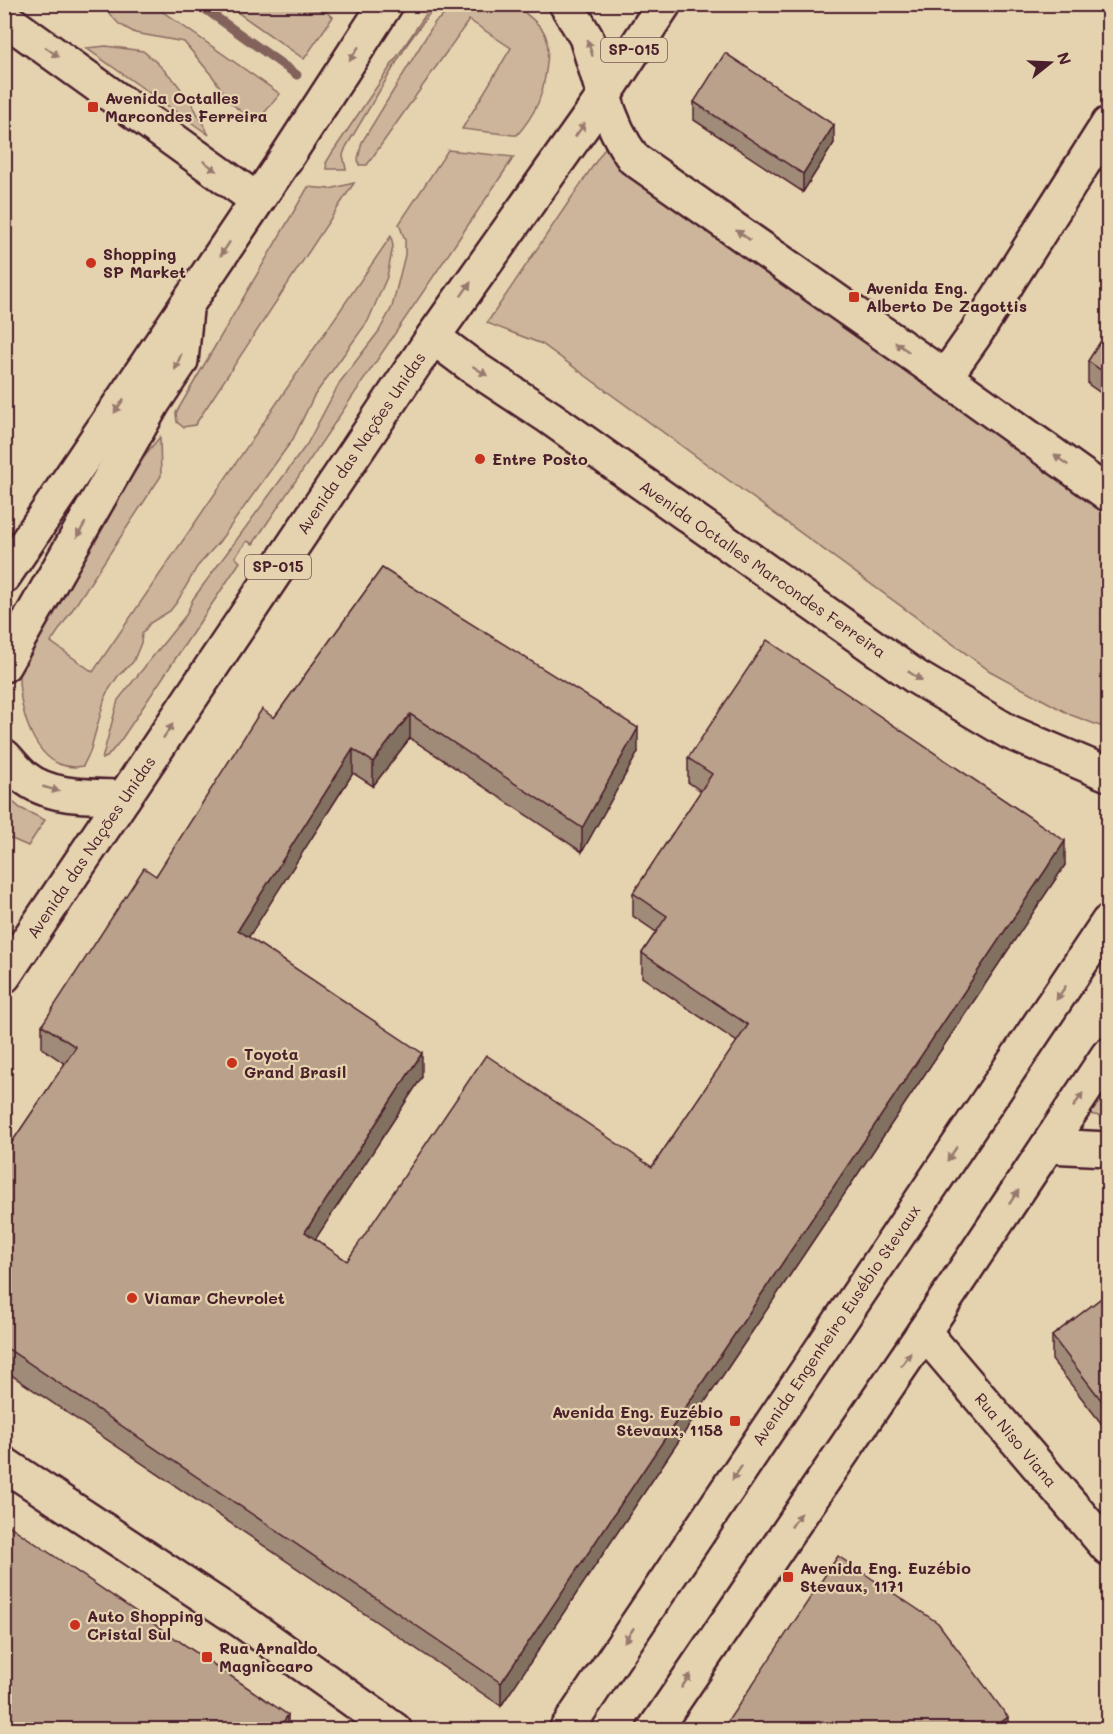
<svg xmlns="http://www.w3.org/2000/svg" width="1113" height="1734" font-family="Mali,sans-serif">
<rect width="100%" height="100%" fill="#e5d3b0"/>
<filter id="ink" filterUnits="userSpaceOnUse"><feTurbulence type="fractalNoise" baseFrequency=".0167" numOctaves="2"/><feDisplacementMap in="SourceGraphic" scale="12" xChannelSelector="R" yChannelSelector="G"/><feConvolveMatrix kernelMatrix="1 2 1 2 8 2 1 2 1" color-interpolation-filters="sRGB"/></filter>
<g filter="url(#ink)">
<g fill="#ccb59a" stroke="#8b6a62" stroke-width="1.5">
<path d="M 459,4 L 515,5 C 524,12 540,23 545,34 C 552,49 544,88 538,103 C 533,114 525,126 517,135 L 513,135 L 462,129 L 511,48 L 469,20 L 367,165 L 359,165 L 358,159 L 362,142 L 435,22 Z"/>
<path d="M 101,5 L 153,5 L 280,94 L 255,124 L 230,102 L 213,77 L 184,42 L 135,33 L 119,24 Z"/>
<path d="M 227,5 L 289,5 L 305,9 L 325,11 L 333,17 L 304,59 Z"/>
<path d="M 432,5 L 439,5 L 432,10 L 408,43 L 346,147 L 343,155 L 346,169 L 327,169 L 326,163 L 332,153 Z"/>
<path d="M 106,46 L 143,51 L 154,60 L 174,80 L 191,102 L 209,135 L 86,48 Z"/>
<path d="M 609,142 L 1108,504 L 1108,729 L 1071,715 L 990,671 L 542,344 L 487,323 Z"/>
<path d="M 448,150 L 514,157 L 253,544 L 247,541 L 235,557 L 240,562 L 121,740 L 107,757 L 102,759 L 118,700 L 186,615 L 193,599 L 307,444 L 340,382 L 379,331 L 392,307 L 405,255 L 405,240 L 399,224 Z"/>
<path d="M 354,183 L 195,425 L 183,427 L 177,422 L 176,413 L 308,187 L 330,189 Z"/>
<path d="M 391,236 L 393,246 L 387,277 L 368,321 L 314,396 L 293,439 L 219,542 L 197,567 L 177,602 L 170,611 L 150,623 L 142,634 L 141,643 L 133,662 L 118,676 L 106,694 L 90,752 L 83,766 C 37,775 19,713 19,676 C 19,660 25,646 30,631 L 149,450 L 160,437 L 161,476 L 51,642 L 93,672 Z"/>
<path d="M 4,794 L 20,808 L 45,820 L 28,846 L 5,836 Z"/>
<path d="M 1108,1086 L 1108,1118 L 1090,1114 Z"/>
</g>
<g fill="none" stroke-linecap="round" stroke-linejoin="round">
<path stroke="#84625c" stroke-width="9" d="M 198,4 L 297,75"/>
<g stroke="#4a1f2b" stroke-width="38">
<g id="minor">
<path d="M 4,18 L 257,200"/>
<path d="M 945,377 L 974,336 L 1108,124"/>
<path d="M 1048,1146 L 1108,1149"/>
<path d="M 924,1332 L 1108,1548"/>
<path d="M 4,1464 L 245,1623 L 395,1730"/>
</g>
</g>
<g stroke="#4a1f2b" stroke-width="38">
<g id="major">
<path d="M 604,96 C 611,120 619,139 634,159 L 945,377 L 1108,494"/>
<path d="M 433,337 L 473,367 L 549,417 L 916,677 L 1009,732 L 1108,774"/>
<path d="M 566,1730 L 1108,922"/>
<path d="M 654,1730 L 924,1332 L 1108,1055"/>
</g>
</g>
<g stroke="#4a1f2b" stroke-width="38">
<g id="highway">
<path d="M 566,4 L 586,37 L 604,96"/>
<path d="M 4,576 L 288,155 L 386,4"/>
<path d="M 4,665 L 153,403 L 181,361 L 186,310"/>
<path d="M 4,756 C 11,763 17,771 24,777 C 51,799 92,796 124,797"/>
<path d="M 4,976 L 433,337 L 604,96 L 664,4"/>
</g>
</g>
<use href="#minor" stroke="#e5d3b0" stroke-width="33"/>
<use href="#major" stroke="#e5d3b0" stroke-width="33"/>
<use href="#highway" stroke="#e5d3b0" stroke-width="33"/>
</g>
<g fill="#a08a78" stroke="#4a1f2b" stroke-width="1.5">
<path d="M 694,102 L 834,143 L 803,192 L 694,120 Z"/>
<path d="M 1108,330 L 1108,398 L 1088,384 L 1088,361 Z"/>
<path d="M 382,568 L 638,752 L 582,852 L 410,738 L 373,786 L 353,773 L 248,937 L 422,1077 L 315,1239 L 347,1261 L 652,1167 L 737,1042 L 642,977 L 642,953 L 656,932 L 633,916 L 633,893 L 701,791 L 688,782 L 688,758 L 1065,865 L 501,1706 L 4,1370 L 4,1154 L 65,1064 L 42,1048 L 42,1025 L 156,876 L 274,718 Z"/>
<path d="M 1108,1293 L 1108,1432 L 1052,1360 L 1052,1336 Z"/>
</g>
<g fill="#827161" stroke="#4a1f2b" stroke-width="1.5">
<path d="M 834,125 L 834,143 L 803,192 L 803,174 Z"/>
<path d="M 410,714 L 410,738 L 373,786 L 373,762 Z"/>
<path d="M 638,728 L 638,752 L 582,852 L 582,828 Z"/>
<path d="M 353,749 L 353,773 L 238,954 L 238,930 Z"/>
<path d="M 1065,841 L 1065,865 L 501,1706 L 501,1683 Z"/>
<path d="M 422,1053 L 422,1077 L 305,1255 L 305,1232 Z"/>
<path d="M 288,1715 L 288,1721 L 282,1730 L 278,1730 Z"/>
<path d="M 1008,1717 L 1008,1730 L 991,1730 Z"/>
</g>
<g fill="#baa18b" stroke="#4a1f2b" stroke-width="1.5">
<path d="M 725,53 L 834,125 L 803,174 L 694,102 Z"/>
<path d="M 1108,330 L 1108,375 L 1088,361 Z"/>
<path d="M 382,568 L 638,728 L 582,828 L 410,714 L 373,762 L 353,749 L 238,930 L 422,1053 L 305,1232 L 347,1261 L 486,1055 L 652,1167 L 748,1025 L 642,953 L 667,916 L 633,893 L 712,774 L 688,758 L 767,640 L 1065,841 L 501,1683 L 4,1346 L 4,1154 L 76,1047 L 42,1025 L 144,868 L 156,876 L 262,709 L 274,718 Z"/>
<path d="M 1108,1293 L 1108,1409 L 1052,1336 Z"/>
<path d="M 4,1522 L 288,1715 L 278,1730 L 4,1730 Z"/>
<path d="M 838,1556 L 938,1623 L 1008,1717 L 991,1730 L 722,1730 Z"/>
</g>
<defs><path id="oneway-solid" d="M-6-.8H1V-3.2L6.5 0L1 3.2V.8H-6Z" transform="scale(1.5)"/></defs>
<g fill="#98796e">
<use href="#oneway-solid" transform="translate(590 48) rotate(-108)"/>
<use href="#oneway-solid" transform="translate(52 52) rotate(36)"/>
<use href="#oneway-solid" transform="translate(354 54) rotate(123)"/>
<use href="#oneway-solid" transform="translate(580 130) rotate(-54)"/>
<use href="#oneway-solid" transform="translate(210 166) rotate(36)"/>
<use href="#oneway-solid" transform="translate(743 235) rotate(-145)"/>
<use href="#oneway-solid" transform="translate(225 249) rotate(124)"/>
<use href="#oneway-solid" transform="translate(466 289) rotate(-55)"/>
<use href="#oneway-solid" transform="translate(902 347) rotate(-145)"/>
<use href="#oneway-solid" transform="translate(178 362) rotate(112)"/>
<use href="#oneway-solid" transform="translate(480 371) rotate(33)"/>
<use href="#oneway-solid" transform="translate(119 406) rotate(124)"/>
<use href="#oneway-solid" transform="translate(1061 460) rotate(-144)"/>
<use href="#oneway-solid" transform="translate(81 530) rotate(120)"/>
<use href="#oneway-solid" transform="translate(915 676) rotate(33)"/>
<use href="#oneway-solid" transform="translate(168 731) rotate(-56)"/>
<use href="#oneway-solid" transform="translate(51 789) rotate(16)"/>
<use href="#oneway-solid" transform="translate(1061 993) rotate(124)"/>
<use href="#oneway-solid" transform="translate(1078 1100) rotate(-56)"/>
<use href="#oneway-solid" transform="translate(952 1154) rotate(124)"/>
<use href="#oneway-solid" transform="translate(1014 1197) rotate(-56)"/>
<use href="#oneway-solid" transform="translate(906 1359) rotate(-56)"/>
<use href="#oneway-solid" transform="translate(737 1473) rotate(124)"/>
<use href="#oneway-solid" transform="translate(796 1520) rotate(-56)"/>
<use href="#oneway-solid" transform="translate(629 1635) rotate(124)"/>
<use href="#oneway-solid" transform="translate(686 1681) rotate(-56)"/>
</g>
</g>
<g fill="#c8321e" stroke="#e5d3b0" stroke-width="2">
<rect x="87" y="101" width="12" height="12" rx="3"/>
<circle cx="91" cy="263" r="6"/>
<rect x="848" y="291" width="12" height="12" rx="3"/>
<circle cx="480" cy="459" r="6"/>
<circle cx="232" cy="1063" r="6"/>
<circle cx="132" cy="1298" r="6"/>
<rect x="729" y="1415" width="12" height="12" rx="3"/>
<rect x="782" y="1571" width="12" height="12" rx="3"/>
<circle cx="75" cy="1625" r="6"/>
<rect x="201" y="1651" width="12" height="12" rx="3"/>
</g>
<g text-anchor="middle" stroke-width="4.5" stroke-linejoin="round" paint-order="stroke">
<g fill="#e5d3b0" stroke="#785553" stroke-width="1.5">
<rect x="601" y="38" width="66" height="24" rx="4.5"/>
<rect x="245" y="555" width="66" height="24" rx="4.5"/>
</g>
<g font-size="15" font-weight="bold" fill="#4a1f2b">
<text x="634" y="55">SP-015</text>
<text x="278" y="572">SP-015</text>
</g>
<g font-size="16" font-weight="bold" fill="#4a1f2b" stroke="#e5d3b0" text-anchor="start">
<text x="105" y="104">Avenida Octalles<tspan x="105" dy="18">Marcondes Ferreira</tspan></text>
<text x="103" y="260">Shopping<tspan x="103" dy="18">SP Market</tspan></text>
<text x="866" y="294">Avenida Eng.<tspan x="866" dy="18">Alberto De Zagottis</tspan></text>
<text x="492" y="465">Entre Posto</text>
<text x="244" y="1060">Toyota<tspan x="244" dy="18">Grand Brasil</tspan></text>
<text x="144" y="1304">Viamar Chevrolet</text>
<text x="723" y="1418" text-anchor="end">Avenida Eng. Euzébio<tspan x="723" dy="18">Stevaux, 1158</tspan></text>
<text x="800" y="1574">Avenida Eng. Euzébio<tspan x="800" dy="18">Stevaux, 1171</tspan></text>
<text x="87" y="1622">Auto Shopping<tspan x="87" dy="18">Cristal Sul</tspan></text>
<text x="219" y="1654">Rua Arnaldo<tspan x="219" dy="18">Magniccaro</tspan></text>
</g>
<g font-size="16" fill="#4a1f2b" stroke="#e5d3b0">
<text transform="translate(361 443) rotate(-56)" y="6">Avenida das Nações Unidas</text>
<text transform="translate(763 569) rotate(35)" y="6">Avenida Octalles Marcondes Ferreira</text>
<text transform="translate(91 847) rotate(-56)" y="6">Avenida das Nações Unidas</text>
<text transform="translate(836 1325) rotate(-56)" y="6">Avenida Engenheiro Eusébio Stevaux</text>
<text transform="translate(1016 1440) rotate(50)" y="6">Rua Niso Viana</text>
</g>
</g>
<rect width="1113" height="1734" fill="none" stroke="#e5d3b0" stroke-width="24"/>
<rect x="12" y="12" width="1089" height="1710" fill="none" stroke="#4a1f2b" stroke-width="2" filter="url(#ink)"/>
<g transform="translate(1050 63) rotate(72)" stroke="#e5d3b0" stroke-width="4.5" paint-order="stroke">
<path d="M0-4.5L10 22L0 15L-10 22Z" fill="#4a1f2b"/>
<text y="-9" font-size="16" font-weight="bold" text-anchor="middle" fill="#4a1f2b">N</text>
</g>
</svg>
